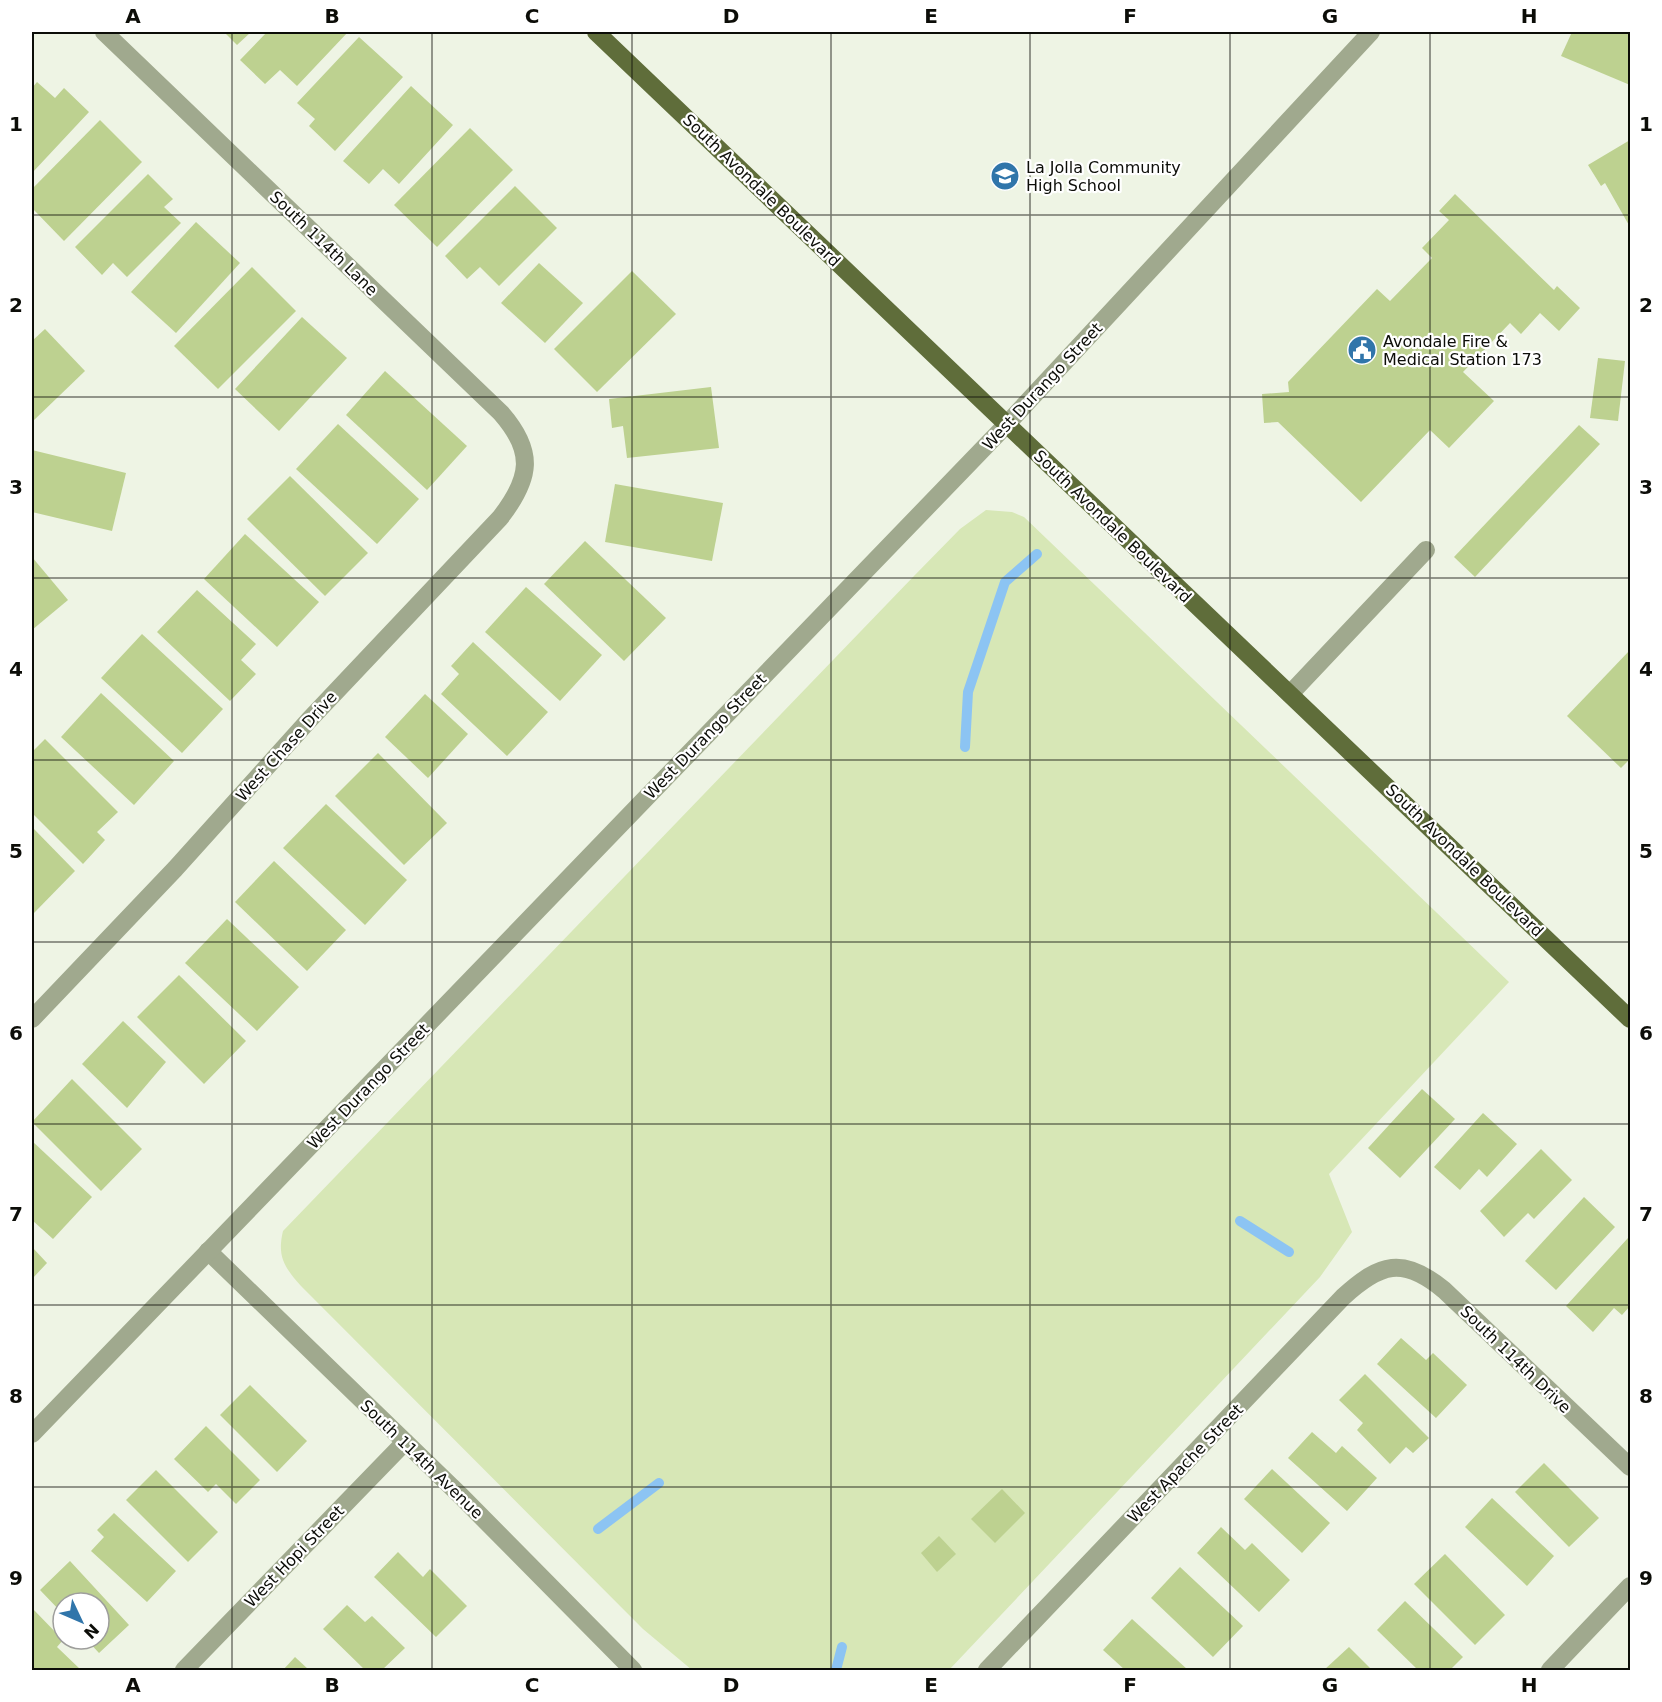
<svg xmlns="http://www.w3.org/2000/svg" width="1662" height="1702" font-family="'DejaVu Sans',sans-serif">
<rect width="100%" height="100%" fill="#eef4e4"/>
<path fill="#d7e7b6" d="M 986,510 L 1012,512 L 1024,517 L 1509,982 L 1329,1174 L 1352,1232 L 1320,1277 L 949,1670 L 692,1670 L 643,1629 L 301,1286 C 284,1267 277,1256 283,1231 L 913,577 L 960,529 Z"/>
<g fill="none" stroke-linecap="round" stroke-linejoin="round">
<g stroke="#8cc4f3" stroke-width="10">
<path d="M 965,747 L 968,692 L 1005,582 L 1037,554"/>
<path d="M 1240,1221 L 1289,1252"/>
<path d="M 598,1529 L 659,1483"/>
<path d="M 836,1670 L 842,1647"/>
</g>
</g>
<g fill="#bdd190">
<path d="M 224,32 L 251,32 L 237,45 Z"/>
<path d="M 267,32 L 348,32 L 297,86 L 280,70 L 265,84 L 240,60 Z"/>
<path d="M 1572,32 L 1630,32 L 1630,85 L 1561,56 Z"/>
<path d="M 359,37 L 403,77 L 335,151 L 309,126 L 315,119 L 297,103 Z"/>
<path d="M 37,82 L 55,98 L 64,88 L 89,112 L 32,173 L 32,88 Z"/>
<path d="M 411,86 L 453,125 L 399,184 L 383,169 L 369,184 L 343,161 Z"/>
<path d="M 100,120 L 142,162 L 64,241 L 32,208 L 32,189 Z"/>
<path d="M 470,128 L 513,170 L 437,247 L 394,205 Z"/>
<path d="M 1630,140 L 1630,227 L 1605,183 L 1601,186 L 1588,165 Z"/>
<path d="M 148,174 L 173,199 L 164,207 L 181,223 L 127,277 L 113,263 L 102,275 L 75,247 Z"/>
<path d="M 515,186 L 557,228 L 499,286 L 480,267 L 467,279 L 445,256 Z"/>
<path d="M 1455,194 L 1554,290 L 1557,286 L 1580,308 L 1559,331 L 1540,313 L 1521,334 L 1510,323 L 1463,372 L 1494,401 L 1449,448 L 1430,430 L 1361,502 L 1278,422 L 1264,423 L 1262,394 L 1289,392 L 1288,382 L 1377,289 L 1390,301 L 1432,258 L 1422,248 L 1449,220 L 1439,211 Z"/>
<path d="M 196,222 L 240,263 L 176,333 L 131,292 Z"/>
<path d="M 539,263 L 583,303 L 545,343 L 501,303 Z"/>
<path d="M 252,267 L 296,311 L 218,389 L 174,346 Z"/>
<path d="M 632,271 L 676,314 L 597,392 L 554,349 Z"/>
<path d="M 302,317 L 347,358 L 279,431 L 235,389 Z"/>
<path d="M 45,329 L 85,371 L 32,422 L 32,341 Z"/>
<path d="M 1598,358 L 1625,361 L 1618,421 L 1590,418 Z"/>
<path d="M 385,371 L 467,446 L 427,490 L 346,415 Z"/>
<path d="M 711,387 L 719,448 L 627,458 L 623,426 L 612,428 L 609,399 Z"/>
<path d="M 338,424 L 419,499 L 377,544 L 296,469 Z"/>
<path d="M 1579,425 L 1600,444 L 1475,577 L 1454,557 Z"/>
<path d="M 32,450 L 126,473 L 112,531 L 32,512 Z"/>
<path d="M 290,476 L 368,553 L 325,596 L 247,519 Z"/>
<path d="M 615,484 L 723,503 L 712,561 L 605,542 Z"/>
<path d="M 245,534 L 319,602 L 277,647 L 204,579 Z"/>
<path d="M 585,541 L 666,618 L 624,661 L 544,584 Z"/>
<path d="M 32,557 L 68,600 L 32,630 Z"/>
<path d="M 526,587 L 602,655 L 560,701 L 485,632 Z"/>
<path d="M 197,590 L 256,644 L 241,660 L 256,674 L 230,701 L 157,632 Z"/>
<path d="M 142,634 L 223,709 L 182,753 L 101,678 Z"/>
<path d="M 473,642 L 548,712 L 507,756 L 441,694 L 459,674 L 451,666 Z"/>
<path d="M 1630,650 L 1630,759 L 1621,768 L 1567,716 Z"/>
<path d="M 101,693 L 174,761 L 134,805 L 61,737 Z"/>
<path d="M 425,694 L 468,734 L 428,778 L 385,737 Z"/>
<path d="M 45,739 L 118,812 L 97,832 L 105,840 L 83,864 L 32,813 L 32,752 Z"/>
<path d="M 378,753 L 447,823 L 404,865 L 335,796 Z"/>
<path d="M 326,804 L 407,880 L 365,925 L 283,848 Z"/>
<path d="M 32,827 L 75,871 L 34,913 L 32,910 Z"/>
<path d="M 274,861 L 346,930 L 307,971 L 235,902 Z"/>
<path d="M 227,919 L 299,987 L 257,1031 L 185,963 Z"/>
<path d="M 179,975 L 246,1041 L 204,1084 L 137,1017 Z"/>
<path d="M 123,1021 L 166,1062 L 127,1108 L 82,1064 Z"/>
<path d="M 72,1079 L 142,1149 L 101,1191 L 32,1122 Z"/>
<path d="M 1422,1089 L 1455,1119 L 1400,1178 L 1368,1148 Z"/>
<path d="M 1483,1113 L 1517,1144 L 1487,1177 L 1479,1169 L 1460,1190 L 1434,1167 Z"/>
<path d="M 32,1141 L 92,1197 L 53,1239 L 32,1220 Z"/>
<path d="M 1541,1149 L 1572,1180 L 1534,1219 L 1528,1213 L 1504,1237 L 1480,1211 Z"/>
<path d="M 1584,1197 L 1615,1227 L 1556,1290 L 1525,1261 Z"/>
<path d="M 1628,1238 L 1630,1241 L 1630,1306 L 1622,1315 L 1614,1308 L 1593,1332 L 1566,1306 Z"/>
<path d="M 32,1247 L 47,1263 L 32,1279 Z"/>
<path d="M 1401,1338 L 1426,1360 L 1433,1353 L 1467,1385 L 1436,1418 L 1377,1364 Z"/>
<path d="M 1365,1374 L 1429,1438 L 1413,1453 L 1406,1447 L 1390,1464 L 1357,1430 L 1363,1423 L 1339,1400 Z"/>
<path d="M 250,1385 L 307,1441 L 277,1472 L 220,1415 Z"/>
<path d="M 206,1426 L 260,1480 L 236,1504 L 216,1484 L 208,1492 L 174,1459 Z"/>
<path d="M 1312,1432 L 1336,1453 L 1342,1446 L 1377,1478 L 1347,1511 L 1288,1458 Z"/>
<path d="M 1544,1463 L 1599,1518 L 1569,1547 L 1515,1492 Z"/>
<path d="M 1272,1469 L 1330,1523 L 1302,1553 L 1244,1499 Z"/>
<path d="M 156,1470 L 218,1532 L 188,1562 L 126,1500 Z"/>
<path d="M 1002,1489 L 1025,1513 L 995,1543 L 971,1519 Z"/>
<path d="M 1492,1498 L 1554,1556 L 1527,1586 L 1465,1527 Z"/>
<path d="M 114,1513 L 176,1571 L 147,1602 L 91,1551 L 104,1537 L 97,1530 Z"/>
<path d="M 1221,1527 L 1245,1550 L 1252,1543 L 1290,1580 L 1259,1612 L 1197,1553 Z"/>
<path d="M 939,1536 L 956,1554 L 937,1572 L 921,1553 Z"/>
<path d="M 398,1552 L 423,1577 L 430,1569 L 467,1606 L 436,1637 L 374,1577 Z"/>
<path d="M 1445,1554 L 1505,1615 L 1475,1645 L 1414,1584 Z"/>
<path d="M 70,1561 L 129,1625 L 99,1653 L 86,1639 L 99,1639 L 99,1603 L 63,1603 L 63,1614 L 40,1590 Z"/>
<path d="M 1180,1567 L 1243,1626 L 1213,1657 L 1151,1598 Z"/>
<path d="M 1405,1601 L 1463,1657 L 1450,1670 L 1418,1670 L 1377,1630 Z"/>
<path d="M 347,1605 L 365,1622 L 372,1616 L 405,1648 L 382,1670 L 365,1670 L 323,1629 Z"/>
<path d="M 32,1608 L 63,1640 L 57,1647 L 81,1670 L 32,1670 Z"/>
<path d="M 1132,1619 L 1188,1670 L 1125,1670 L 1103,1650 Z"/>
<path d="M 1349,1647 L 1372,1670 L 1324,1670 Z"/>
<path d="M 295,1657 L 309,1670 L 283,1670 Z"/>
</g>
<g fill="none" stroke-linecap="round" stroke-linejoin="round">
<g stroke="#a0a98e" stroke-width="18">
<path d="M 1290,694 L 1426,550"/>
<path d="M 32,1019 L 175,869 L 309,720 L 500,518 C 531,478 535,452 501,413 L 104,32"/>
<path d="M 208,1251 L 461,1496 L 633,1670"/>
<path d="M 32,1434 L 1007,424 L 1371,32"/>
<path d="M 184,1670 L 405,1442"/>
<path d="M 987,1670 L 1343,1297 C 1380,1263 1403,1256 1444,1290 L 1630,1467"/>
<path d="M 1550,1670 L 1630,1586"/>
</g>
<path stroke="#5f6d3a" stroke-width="18" d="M 596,32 L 1630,1019"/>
</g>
<path fill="none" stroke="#0c0d08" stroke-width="1.5" stroke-opacity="0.55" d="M 232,32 L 232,1670M 432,32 L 432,1670M 632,32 L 632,1670M 831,32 L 831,1670M 1030,32 L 1030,1670M 1230,32 L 1230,1670M 1430,32 L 1430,1670M 32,215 L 1630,215M 32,397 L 1630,397M 32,578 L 1630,578M 32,760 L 1630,760M 32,942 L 1630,942M 32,1124 L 1630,1124M 32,1305 L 1630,1305M 32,1487 L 1630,1487"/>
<defs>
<g id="school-disc" transform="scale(1.5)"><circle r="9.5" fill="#3075aa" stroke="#fff"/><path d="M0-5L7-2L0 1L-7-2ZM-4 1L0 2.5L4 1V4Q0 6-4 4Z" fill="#fff"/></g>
<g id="civic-disc" transform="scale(1.5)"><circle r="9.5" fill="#3075aa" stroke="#fff"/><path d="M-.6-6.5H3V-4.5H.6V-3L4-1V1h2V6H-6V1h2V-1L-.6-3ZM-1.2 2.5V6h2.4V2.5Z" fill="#fff"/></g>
</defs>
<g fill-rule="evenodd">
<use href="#school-disc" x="1005" y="176"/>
<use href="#civic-disc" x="1362" y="350"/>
</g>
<g text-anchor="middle" stroke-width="4.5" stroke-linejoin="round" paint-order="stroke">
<g font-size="16" fill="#0c0d08" stroke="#fff" text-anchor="start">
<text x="1026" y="173">La Jolla Community<tspan x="1026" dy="18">High School</tspan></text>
<text x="1383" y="347">Avondale Fire &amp;<tspan x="1383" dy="18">Medical Station 173</tspan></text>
</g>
<g font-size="16" fill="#0c0d08" stroke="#fff">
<text transform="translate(762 190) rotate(44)" y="6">South Avondale Boulevard</text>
<text transform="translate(324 243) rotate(44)" y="6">South 114th Lane</text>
<text transform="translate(1042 386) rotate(-47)" y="6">West Durango Street</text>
<text transform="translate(1113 526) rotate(44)" y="6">South Avondale Boulevard</text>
<text transform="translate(705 736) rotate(-46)" y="6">West Durango Street</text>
<text transform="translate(286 746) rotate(-48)" y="6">West Chase Drive</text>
<text transform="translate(1465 860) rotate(44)" y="6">South Avondale Boulevard</text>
<text transform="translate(368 1086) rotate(-46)" y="6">West Durango Street</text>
<text transform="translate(1516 1359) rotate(44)" y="6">South 114th Drive</text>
<text transform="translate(422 1459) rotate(44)" y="6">South 114th Avenue</text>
<text transform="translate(1185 1463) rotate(-46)" y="6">West Apache Street</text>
<text transform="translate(294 1556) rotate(-46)" y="6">West Hopi Street</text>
</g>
</g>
<rect width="1662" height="1702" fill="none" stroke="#ffffff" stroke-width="66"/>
<g transform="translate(81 1621) rotate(134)"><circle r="28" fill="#ffffff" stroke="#9e9e9c" stroke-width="1.5"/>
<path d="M0-4.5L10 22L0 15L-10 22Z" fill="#3075aa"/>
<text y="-9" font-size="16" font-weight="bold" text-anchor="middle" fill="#0c0d08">N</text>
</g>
<rect x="33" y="33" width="1596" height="1636" fill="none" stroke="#0c0d08" stroke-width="2"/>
<g font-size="20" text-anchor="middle" font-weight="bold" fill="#0c0d08">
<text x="133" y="23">A</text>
<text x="332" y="23">B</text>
<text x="532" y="23">C</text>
<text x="731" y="23">D</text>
<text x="931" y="23">E</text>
<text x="1130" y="23">F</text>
<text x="1330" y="23">G</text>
<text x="1529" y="23">H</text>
<text x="16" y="131">1</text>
<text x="1646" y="131">1</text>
<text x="16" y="312">2</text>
<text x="1646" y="312">2</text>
<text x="16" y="494">3</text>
<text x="1646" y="494">3</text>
<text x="16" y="676">4</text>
<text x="1646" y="676">4</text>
<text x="16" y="858">5</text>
<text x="1646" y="858">5</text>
<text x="16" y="1040">6</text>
<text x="1646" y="1040">6</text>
<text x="16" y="1221">7</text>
<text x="1646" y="1221">7</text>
<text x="16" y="1403">8</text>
<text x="1646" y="1403">8</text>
<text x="16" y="1585">9</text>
<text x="1646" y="1585">9</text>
<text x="133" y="1692">A</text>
<text x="332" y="1692">B</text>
<text x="532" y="1692">C</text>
<text x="731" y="1692">D</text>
<text x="931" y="1692">E</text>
<text x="1130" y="1692">F</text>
<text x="1330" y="1692">G</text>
<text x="1529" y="1692">H</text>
</g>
</svg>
